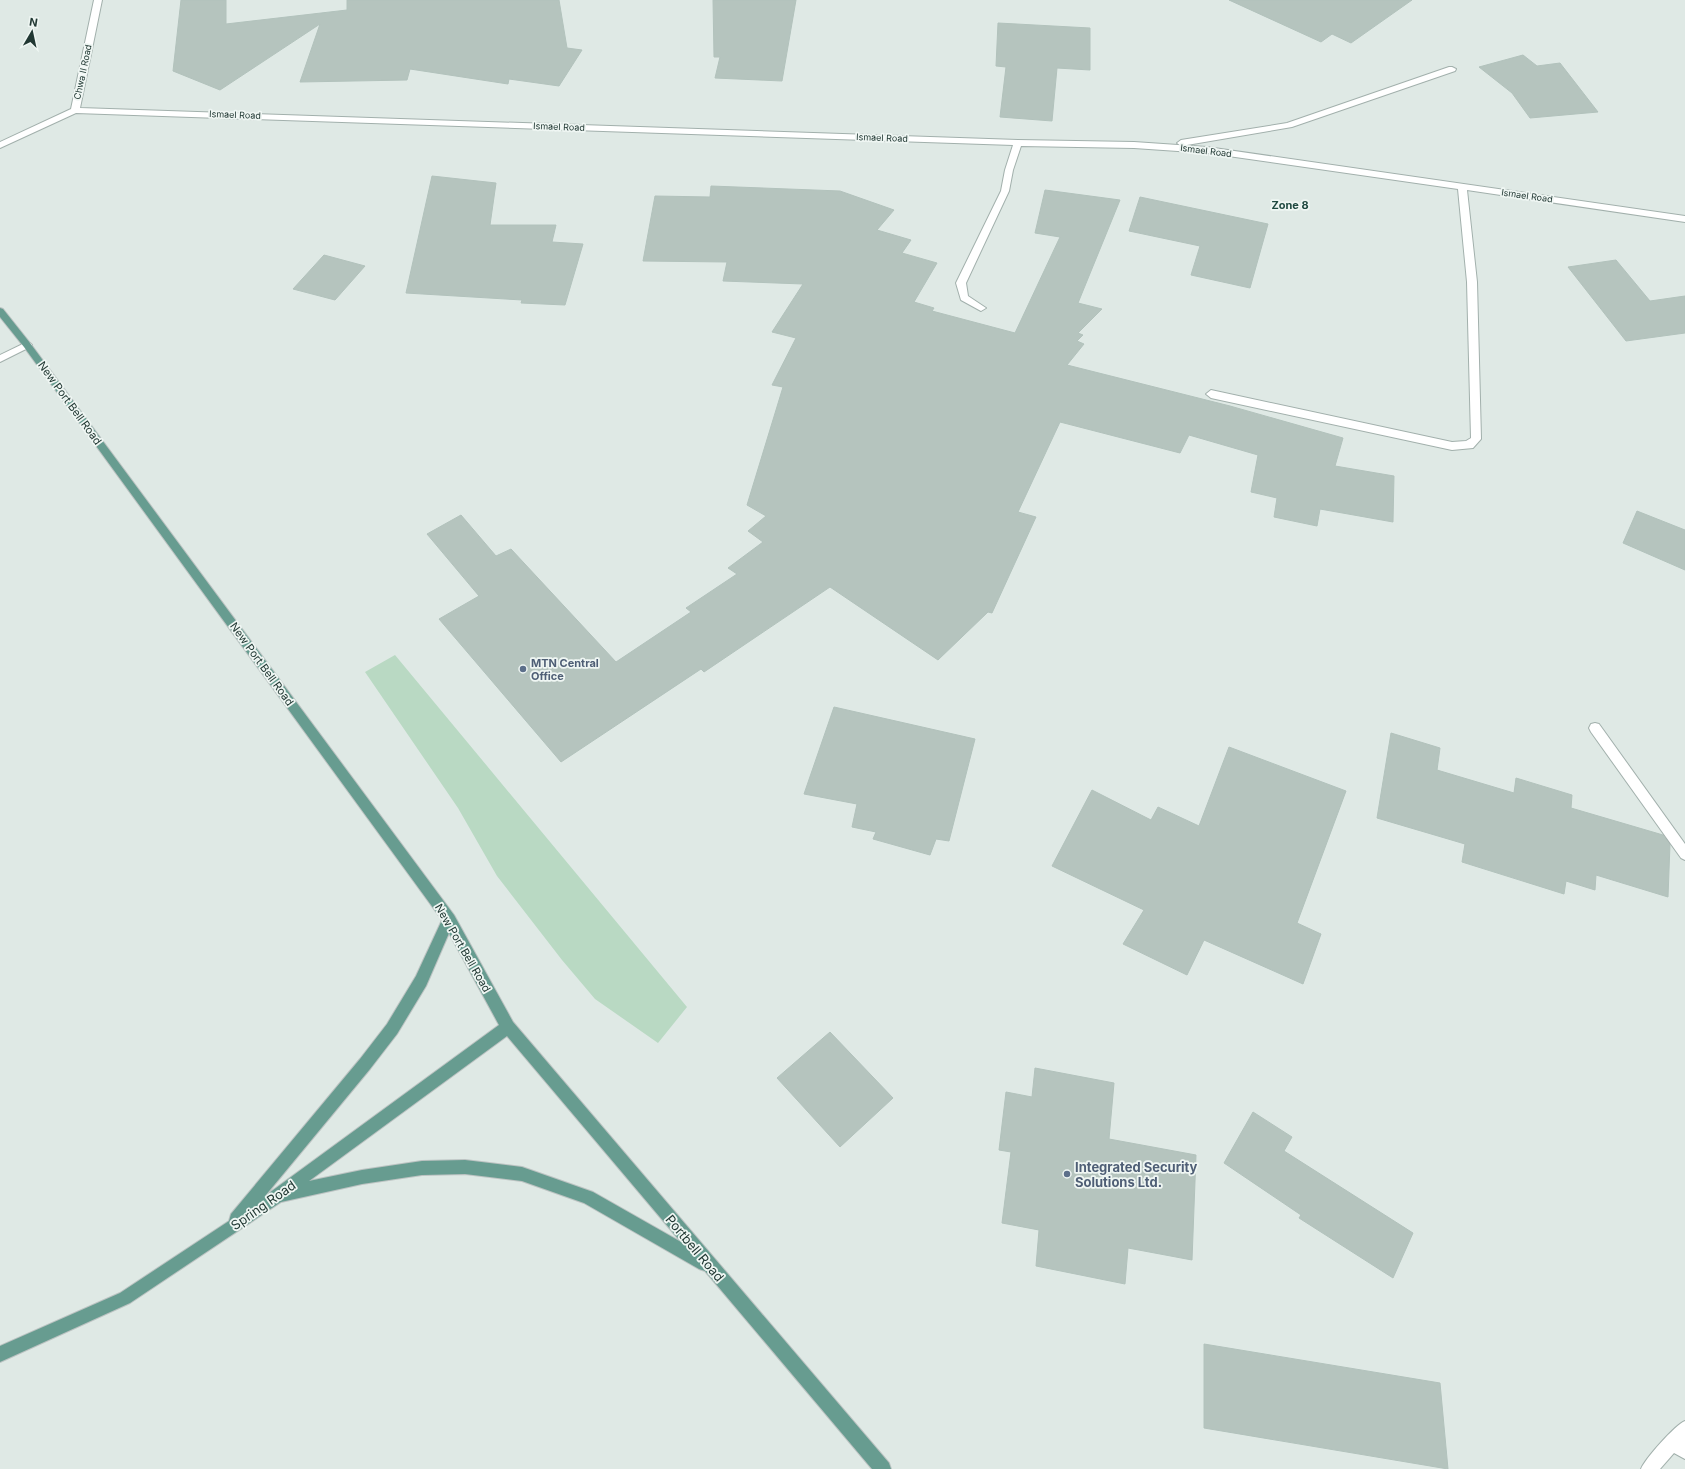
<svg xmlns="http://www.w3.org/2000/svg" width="1685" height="1469" font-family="Inter,sans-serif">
<rect width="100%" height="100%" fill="#dfe9e5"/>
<path fill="#b9d9c3" d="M 395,655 L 687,1007 L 658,1043 L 595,999 L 562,960 L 497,876 L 458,808 L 365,672 Z"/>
<g fill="#b5c4be" stroke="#b2c2bc">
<path d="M 181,0 L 226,0 L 226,24 L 347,10 L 347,0 L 559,0 L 567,48 L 582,50 L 559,86 L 509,79 L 508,84 L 410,69 L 407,80 L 300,82 L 320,24 L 220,90 L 173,71 Z"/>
<path d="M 713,0 L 796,0 L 782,81 L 715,78 L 720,57 L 714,57 Z"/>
<path d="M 1229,0 L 1412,0 L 1351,43 L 1332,34 L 1321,42 Z"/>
<path d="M 998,23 L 1090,28 L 1090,70 L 1057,68 L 1052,121 L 1000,117 L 1006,67 L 996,66 Z"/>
<path d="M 1523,55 L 1537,66 L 1560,63 L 1598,112 L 1530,118 L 1512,93 L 1479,67 Z"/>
<path d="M 432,176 L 496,183 L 490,225 L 556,225 L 552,242 L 583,244 L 565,305 L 521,303 L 522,300 L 406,293 Z"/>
<path d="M 711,186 L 840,191 L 894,210 L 877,230 L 911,240 L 902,253 L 937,263 L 914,302 L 934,308 L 932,311 L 1015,333 L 1060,237 L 1035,233 L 1045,190 L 1120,200 L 1078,303 L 1102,309 L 1078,333 L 1083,335 L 1077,341 L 1084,344 L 1067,365 L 1230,406 L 1343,438 L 1335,466 L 1394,476 L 1393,522 L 1320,509 L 1317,526 L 1274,517 L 1277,498 L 1251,492 L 1258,455 L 1189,435 L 1180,453 L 1060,422 L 1018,512 L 1036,517 L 992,613 L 988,612 L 938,660 L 830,587 L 704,672 L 701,669 L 561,762 L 439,619 L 479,596 L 427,534 L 461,515 L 496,556 L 511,549 L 616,662 L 691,612 L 686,608 L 737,574 L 728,568 L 763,542 L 748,531 L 766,516 L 747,505 L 783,387 L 772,385 L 796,338 L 772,332 L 803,284 L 723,281 L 727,262 L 643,261 L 655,196 L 710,197 Z"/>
<path d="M 1140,197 L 1268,224 L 1250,288 L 1191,275 L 1200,246 L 1129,231 Z"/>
<path d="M 324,255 L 365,266 L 335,300 L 293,289 Z"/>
<path d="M 1616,260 L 1650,301 L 1685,296 L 1685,333 L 1626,341 L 1568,267 Z"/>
<path d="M 1637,511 L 1685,530 L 1685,570 L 1623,543 Z"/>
<path d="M 834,707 L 975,739 L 949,841 L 936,839 L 930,855 L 873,839 L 876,832 L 852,827 L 857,804 L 804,794 Z"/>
<path d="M 1391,733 L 1440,748 L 1437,770 L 1514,793 L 1516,778 L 1572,795 L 1571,808 L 1663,835 L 1670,844 L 1668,897 L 1596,875 L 1595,890 L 1566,881 L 1564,894 L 1462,862 L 1465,844 L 1377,818 Z"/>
<path d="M 1229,747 L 1346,791 L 1297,923 L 1321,934 L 1303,984 L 1204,940 L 1187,975 L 1123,944 L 1144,910 L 1052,866 L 1092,790 L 1151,820 L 1158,807 L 1199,826 Z"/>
<path d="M 830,1032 L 893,1098 L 840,1147 L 777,1078 Z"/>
<path d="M 1035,1068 L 1114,1083 L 1109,1139 L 1196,1155 L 1192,1260 L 1128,1248 L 1125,1284 L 1036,1266 L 1039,1230 L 1002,1223 L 1011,1152 L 999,1150 L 1006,1092 L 1032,1097 Z"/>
<path d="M 1253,1112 L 1292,1137 L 1284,1151 L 1413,1233 L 1393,1278 L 1299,1218 L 1301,1215 L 1224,1163 Z"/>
<path d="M 1204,1344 L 1440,1383 L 1448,1469 L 1204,1428 Z"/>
</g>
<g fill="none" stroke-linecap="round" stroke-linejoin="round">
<g stroke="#a2b0ac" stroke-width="2">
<g id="minor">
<path d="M 94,0 L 102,0 L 80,108 L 1018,140 L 1134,142 L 1207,147 L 1685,216 L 1685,222 L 1467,190 L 1477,282 L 1481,439 L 1473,448 L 1452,450 L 1211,398 L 1206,394 L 1211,390 L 1452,442 L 1466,441 L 1471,438 L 1467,282 L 1458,189 L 1207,153 L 1134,148 L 1021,146 L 1013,170 L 1009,191 L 966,283 L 968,296 L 986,308 L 981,311 L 961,300 L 956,283 L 1001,191 L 1005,170 L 1013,145 L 76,113 L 0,148 L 0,142 L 71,109 Z"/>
<path d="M 1449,67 L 1452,67 L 1456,69 L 1455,71 L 1292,127 L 1181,146 L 1177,143 L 1181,140 L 1287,123 Z"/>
<path d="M 27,342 L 30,343 L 32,345 L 30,347 L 0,362 L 0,355 Z"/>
<path d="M 1595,723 L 1599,724 L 1685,844 L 1685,860 L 1681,858 L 1591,732 L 1589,728 L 1591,724 Z"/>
<path d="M 1685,1421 L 1685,1459 L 1674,1453 L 1660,1469 L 1641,1469 C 1645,1459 1675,1425 1685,1421 Z"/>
</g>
</g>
<g stroke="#bcc3c2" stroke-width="2">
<path id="major" d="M 0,308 L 3,309 L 30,343 L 454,915 L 513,1022 L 889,1463 L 891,1469 L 872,1469 L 705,1271 L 699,1269 L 584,1203 L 522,1181 L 465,1174 L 422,1175 L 362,1184 L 281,1202 L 130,1303 L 0,1362 L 0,1346 L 120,1293 L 229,1221 L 231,1214 L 360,1059 L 387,1024 L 416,976 L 442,920 L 24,347 L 0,317 ZM 449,933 L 499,1025 L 265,1196 L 370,1069 L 397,1034 L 426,986 ZM 507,1036 L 681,1242 L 593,1192 L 522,1167 L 465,1160 L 422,1161 L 362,1170 L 309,1181 Z"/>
</g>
<use href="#minor" fill="#fff" fill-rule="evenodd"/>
<use href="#major" fill="#679c90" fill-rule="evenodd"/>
</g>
<g fill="#5c6f8a" stroke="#eff6f3" stroke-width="1.5">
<circle cx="523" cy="669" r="4"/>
<circle cx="1067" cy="1174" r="4"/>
</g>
<g text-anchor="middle" stroke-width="3.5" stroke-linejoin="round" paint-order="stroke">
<g font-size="9" fill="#213833" stroke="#eff6f3">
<text transform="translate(83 72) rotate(-78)" y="3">Chwa II Road</text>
<text transform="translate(235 115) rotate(2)" y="3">Ismael Road</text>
<text transform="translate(559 127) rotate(2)" y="3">Ismael Road</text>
<text transform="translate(882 138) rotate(2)" y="3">Ismael Road</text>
<text transform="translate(1206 151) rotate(7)" y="3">Ismael Road</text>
<text transform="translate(1527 196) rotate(8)" y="3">Ismael Road</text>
</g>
<g font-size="11" font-weight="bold" fill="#1f4940" stroke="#eff6f3">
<text x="1290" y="209">Zone 8</text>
</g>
<g font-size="11" fill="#213833" stroke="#eff6f3">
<text transform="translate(70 403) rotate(54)" y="4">New Port Bell Road</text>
<text transform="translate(262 664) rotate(54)" y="4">New Port Bell Road</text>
<text transform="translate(463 948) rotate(60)" y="4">New Port Bell Road</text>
</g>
<g font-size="11" font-weight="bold" fill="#4e5e75" stroke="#eff6f3" text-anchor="start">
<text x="531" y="667">MTN Central<tspan x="531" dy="13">Office</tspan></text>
</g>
<g font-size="13" font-weight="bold" fill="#4e5e75" stroke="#eff6f3" text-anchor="start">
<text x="1075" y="1172">Integrated Security<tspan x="1075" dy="15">Solutions Ltd.</tspan></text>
</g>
<g font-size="13" fill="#213833" stroke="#eff6f3">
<text transform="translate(263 1205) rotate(-35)" y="5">Spring Road</text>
<text transform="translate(695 1248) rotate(50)" y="5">Portbell Road</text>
</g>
</g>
<g transform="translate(32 32) rotate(9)" stroke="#eff6f3" stroke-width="3" paint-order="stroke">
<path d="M0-3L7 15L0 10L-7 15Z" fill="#213833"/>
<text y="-6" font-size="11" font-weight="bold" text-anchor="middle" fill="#213833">N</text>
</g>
</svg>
